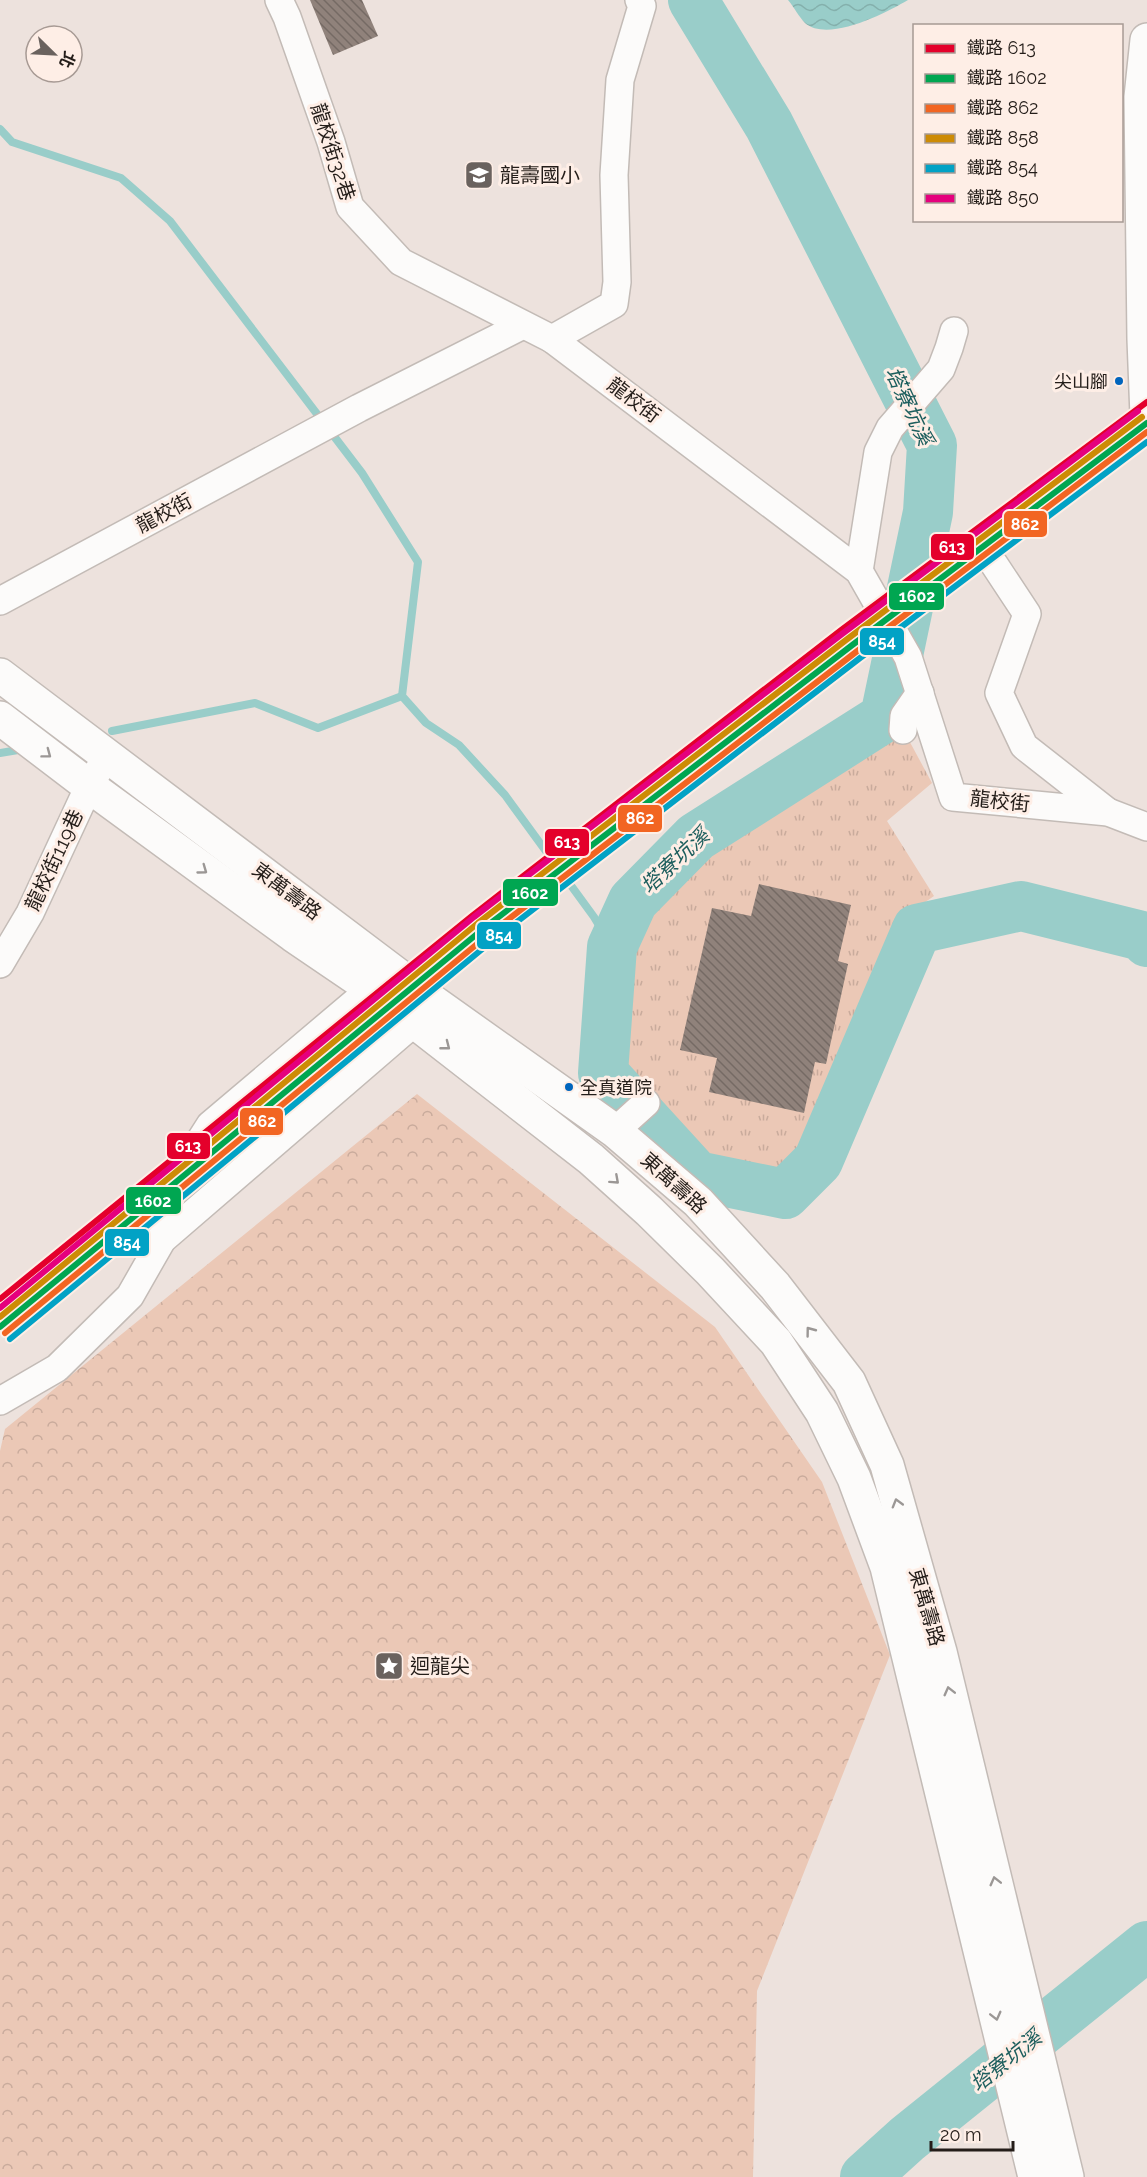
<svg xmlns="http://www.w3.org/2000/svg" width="1147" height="2177" font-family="Raleway,'Noto Sans TC',sans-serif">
<defs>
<pattern id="grass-tufts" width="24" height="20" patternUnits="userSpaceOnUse" patternTransform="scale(1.5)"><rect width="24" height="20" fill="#ebc8b6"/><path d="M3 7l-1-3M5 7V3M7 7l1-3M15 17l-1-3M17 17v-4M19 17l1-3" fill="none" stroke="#c9ab9c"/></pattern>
<pattern id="forest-crowns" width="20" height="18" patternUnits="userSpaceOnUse" patternTransform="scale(1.5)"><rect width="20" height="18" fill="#ebc8b6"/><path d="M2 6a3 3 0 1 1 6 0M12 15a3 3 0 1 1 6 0" fill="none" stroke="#c9ab9c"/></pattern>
<pattern id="water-waves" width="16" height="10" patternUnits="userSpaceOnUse" patternTransform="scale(1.5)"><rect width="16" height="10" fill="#99cdc9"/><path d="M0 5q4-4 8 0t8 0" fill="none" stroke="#84b0ac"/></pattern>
<pattern id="building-back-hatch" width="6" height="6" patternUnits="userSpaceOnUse" patternTransform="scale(1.5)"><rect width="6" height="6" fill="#90827b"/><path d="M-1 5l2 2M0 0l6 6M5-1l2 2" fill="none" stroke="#756a64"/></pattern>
</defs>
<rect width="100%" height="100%" fill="#ede2dd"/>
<path fill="url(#grass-tufts)" d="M 898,720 L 932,783 L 887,821 L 934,896 L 905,916 L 809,1142 L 778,1178 L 707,1164 L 619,1077 L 624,968 L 638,920 L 699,850 Z"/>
<path fill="url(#forest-crowns)" d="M 417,1094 L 715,1327 L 822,1482 L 890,1655 L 757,1991 L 753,2177 L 0,2177 L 0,1451 L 5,1429 Z"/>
<path fill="url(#water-waves)" d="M 788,0 L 908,0 C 886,13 828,43 805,23 C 799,17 794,7 788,0 Z"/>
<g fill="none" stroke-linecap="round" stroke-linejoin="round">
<g stroke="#99cdc9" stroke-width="8">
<path d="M 0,129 L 12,142 L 121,178 L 170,221 L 362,473 L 418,562 L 402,696 L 426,723 L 459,745 L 505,795 L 594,917 L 612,947"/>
<path d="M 112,731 L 255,703 L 318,728 L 402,696"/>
<path d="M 0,753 L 18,750"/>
</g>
<g stroke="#99cdc9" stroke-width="50">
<path d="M 693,0 L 769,125 L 932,445 L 928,512 L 885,717 L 696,837 L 633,901 L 612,947 L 603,1073 L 697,1176 L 785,1194 L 818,1161 L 917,929 L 1021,906 L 1142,936 L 1147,942"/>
<path d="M 865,2177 L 907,2139 L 1147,1946"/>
</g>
</g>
<g fill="url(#building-back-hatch)">
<path d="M 310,0 L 362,0 L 378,36 L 333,55 Z"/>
<path d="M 759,884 L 851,905 L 838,961 L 848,964 L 826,1064 L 815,1062 L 804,1113 L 709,1092 L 717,1058 L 680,1050 L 712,908 L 751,916 Z"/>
</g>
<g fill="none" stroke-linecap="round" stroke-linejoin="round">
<g stroke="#c3bbb6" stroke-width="30">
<g id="minor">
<path d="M 279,0 L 287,17 L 331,142 L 350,207 L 401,262 L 552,339 L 859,571 L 908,657 L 953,797 L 1108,812 L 1147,827"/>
<path d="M 552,339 L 614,304 L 617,282 L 614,175 L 620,80 L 642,6 L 639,0"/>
<path d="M 994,564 L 1027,614 L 999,693 L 1024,746 L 1108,812"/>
<path d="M 859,571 L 878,452 L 890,428 L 941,369 L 949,348 L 954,331"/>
<path d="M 0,601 L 359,408 L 523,325"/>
<path d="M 903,730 L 904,716 L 920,693"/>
<path d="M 0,964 L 30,913 L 89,786 L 107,756"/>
<path d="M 615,1131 L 646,1103"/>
<path d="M 162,1240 L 168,1207 L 180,1172 L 210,1125 L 385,977"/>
<path d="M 0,1401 L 57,1368 L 130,1296 L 162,1240 L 430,1009"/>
</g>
</g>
<g stroke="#c3bbb6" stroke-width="36">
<g id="major">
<path d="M 1147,40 L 1141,97 L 1144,339 L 1147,416"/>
<path d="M 0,675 L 436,1004 L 615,1131 L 698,1202 L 775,1286 L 849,1382 L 887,1465 L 940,1652 L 1067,2177"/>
<path d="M 0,718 L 89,786 L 293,935 L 371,988 L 591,1159 L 649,1211 L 710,1271 L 776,1342 L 822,1412 L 854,1478 L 887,1567 L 1035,2177"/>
</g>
</g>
<use href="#minor" stroke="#fcfbfa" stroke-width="27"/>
<use href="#major" stroke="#fcfbfa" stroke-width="33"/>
<g stroke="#feeee6" stroke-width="10">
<path id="rail-1" d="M 0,1299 L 473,915 L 841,630 L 1147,402"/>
</g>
<g stroke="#feeee6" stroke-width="10">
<path id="rail-2" d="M 0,1327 L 483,929 L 851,646 L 1147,423"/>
</g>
<g stroke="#feeee6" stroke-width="10">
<path id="rail-3" d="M 5,1333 L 488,935 L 856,652 L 1147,432"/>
</g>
<g stroke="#feeee6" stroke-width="10">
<path id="rail-4" d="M 0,1317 L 478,923 L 846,640 L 1142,417"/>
</g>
<g stroke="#feeee6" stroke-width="10">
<path id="rail-5" d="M 10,1339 L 492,941 L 860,658 L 1147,442"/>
</g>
<g stroke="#feeee6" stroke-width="10">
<path id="rail-6" d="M 0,1308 L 474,917 L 842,634 L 1138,411"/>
</g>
<use href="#rail-1" stroke="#e4002b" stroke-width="6"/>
<use href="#rail-2" stroke="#00a651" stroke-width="6"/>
<use href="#rail-3" stroke="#f26522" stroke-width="6"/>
<use href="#rail-4" stroke="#cd8b05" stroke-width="6"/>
<use href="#rail-5" stroke="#02a2c5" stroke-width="6"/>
<use href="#rail-6" stroke="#e5007d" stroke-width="6"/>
</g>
<defs><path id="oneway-chevron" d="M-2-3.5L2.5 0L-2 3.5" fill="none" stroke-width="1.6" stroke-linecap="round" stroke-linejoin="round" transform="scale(1.5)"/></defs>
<g stroke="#9b9795">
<use href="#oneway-chevron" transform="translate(47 754) rotate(37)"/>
<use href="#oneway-chevron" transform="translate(203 870) rotate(36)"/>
<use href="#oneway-chevron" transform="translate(446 1046) rotate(38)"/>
<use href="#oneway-chevron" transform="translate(615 1180) rotate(42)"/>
<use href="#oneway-chevron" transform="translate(810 1331) rotate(-127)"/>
<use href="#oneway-chevron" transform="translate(897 1503) rotate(-106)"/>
<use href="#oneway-chevron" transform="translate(949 1691) rotate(-104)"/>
<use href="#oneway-chevron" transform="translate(995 1881) rotate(-104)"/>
<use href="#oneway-chevron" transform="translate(996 2016) rotate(76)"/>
</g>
<defs>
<g id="school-square" transform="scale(1.5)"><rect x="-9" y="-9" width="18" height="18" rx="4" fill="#6a625e" stroke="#feeee6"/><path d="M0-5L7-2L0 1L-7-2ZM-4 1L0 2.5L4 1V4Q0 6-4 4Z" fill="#fff"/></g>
<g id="sight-square" transform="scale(1.5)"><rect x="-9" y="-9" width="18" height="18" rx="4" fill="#6a625e" stroke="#feeee6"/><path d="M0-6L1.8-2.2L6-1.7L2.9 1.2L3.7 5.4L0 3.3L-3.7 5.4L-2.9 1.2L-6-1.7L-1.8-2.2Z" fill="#fff"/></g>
</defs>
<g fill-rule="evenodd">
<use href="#school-square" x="479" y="175"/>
<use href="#sight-square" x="389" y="1666"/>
</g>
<g fill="#0065bd" stroke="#feeee6" stroke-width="2">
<circle cx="1119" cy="381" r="5"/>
<circle cx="569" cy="1087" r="5"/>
</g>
<g text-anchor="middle" stroke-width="6" stroke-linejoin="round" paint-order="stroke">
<g font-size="18" fill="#241d19" stroke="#feeee6" text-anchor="end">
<text x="1108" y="388">尖山腳</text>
<text x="580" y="1094" text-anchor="start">全真道院</text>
</g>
<g font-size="20" fill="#241d19" stroke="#feeee6">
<text transform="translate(333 152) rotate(72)" y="7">龍校街32巷</text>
<text transform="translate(634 400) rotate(37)" y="7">龍校街</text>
<text transform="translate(164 513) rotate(-28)" y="7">龍校街</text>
<text transform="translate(1000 801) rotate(6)" y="7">龍校街</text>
<text transform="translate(54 860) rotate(-65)" y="7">龍校街119巷</text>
<text transform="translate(287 891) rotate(37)" y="7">東萬壽路</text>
<text transform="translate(674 1183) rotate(42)" y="7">東萬壽路</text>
<text transform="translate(927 1607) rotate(74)" y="7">東萬壽路</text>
</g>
<g font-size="20" fill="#241d19" stroke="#feeee6" text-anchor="start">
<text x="500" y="182">龍壽國小</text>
<text x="410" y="1673">迴龍尖</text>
</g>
<g font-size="21" font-style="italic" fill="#1d5e5d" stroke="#feeee6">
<text transform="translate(909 406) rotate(65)" y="7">塔寮坑溪</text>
<text transform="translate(675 861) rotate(-43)" y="7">塔寮坑溪</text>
<text transform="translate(1006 2061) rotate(-39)" y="7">塔寮坑溪</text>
</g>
</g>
<g stroke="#feeee6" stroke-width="2">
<rect x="1003" y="510" width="45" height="28" rx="6" fill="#f26522"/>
<rect x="930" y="533" width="45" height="28" rx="6" fill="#e4002b"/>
<rect x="888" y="582" width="57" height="29" rx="6" fill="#00a651"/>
<rect x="859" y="627" width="46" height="29" rx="6" fill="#02a2c5"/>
<rect x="617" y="804" width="46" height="29" rx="6" fill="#f26522"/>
<rect x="544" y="828" width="46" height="29" rx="6" fill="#e4002b"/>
<rect x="502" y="878" width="57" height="29" rx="6" fill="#00a651"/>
<rect x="476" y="921" width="46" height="29" rx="6" fill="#02a2c5"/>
<rect x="239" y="1107" width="45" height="29" rx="6" fill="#f26522"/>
<rect x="166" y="1132" width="45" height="28" rx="6" fill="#e4002b"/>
<rect x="125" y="1186" width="57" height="29" rx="6" fill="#00a651"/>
<rect x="104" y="1228" width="46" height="29" rx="6" fill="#02a2c5"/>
</g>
<g font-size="16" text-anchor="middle" font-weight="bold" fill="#fff">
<text x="1025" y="530">862</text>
<text x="952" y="553">613</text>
<text x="917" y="602">1602</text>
<text x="882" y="647">854</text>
<text x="640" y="824">862</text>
<text x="567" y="848">613</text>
<text x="530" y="899">1602</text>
<text x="499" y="941">854</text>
<text x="262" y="1127">862</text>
<text x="188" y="1152">613</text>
<text x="153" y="1207">1602</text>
<text x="127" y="1248">854</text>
</g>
<rect x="913" y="24" width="210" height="198" fill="#feeee6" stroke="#a79a94" stroke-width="1.5"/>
<rect x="925" y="44" width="30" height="9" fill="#e4002b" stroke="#a79a94" stroke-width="1.5"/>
<text x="967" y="54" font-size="18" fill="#241d19">鐵路 613</text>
<rect x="925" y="74" width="30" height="9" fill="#00a651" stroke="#a79a94" stroke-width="1.5"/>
<text x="967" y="84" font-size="18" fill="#241d19">鐵路 1602</text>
<rect x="925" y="104" width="30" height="9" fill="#f26522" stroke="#a79a94" stroke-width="1.5"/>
<text x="967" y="114" font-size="18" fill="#241d19">鐵路 862</text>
<rect x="925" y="134" width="30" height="9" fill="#cd8b05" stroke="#a79a94" stroke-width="1.5"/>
<text x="967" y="144" font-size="18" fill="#241d19">鐵路 858</text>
<rect x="925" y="164" width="30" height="9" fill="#02a2c5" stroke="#a79a94" stroke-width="1.5"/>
<text x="967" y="174" font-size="18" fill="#241d19">鐵路 854</text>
<rect x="925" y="194" width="30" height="9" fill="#e5007d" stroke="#a79a94" stroke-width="1.5"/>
<text x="967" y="204" font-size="18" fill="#241d19">鐵路 850</text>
<g transform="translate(54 54) rotate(114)"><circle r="28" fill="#feeee6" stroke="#a79a94" stroke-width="1.5"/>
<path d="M0-4.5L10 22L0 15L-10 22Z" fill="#6a625e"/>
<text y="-9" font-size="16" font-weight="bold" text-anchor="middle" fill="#241d19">北</text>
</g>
<path d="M931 2141v9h82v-9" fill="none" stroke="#241d19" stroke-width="3"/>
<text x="940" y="2141" font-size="18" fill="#241d19" stroke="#feeee6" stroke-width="4.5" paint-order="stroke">20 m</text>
</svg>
